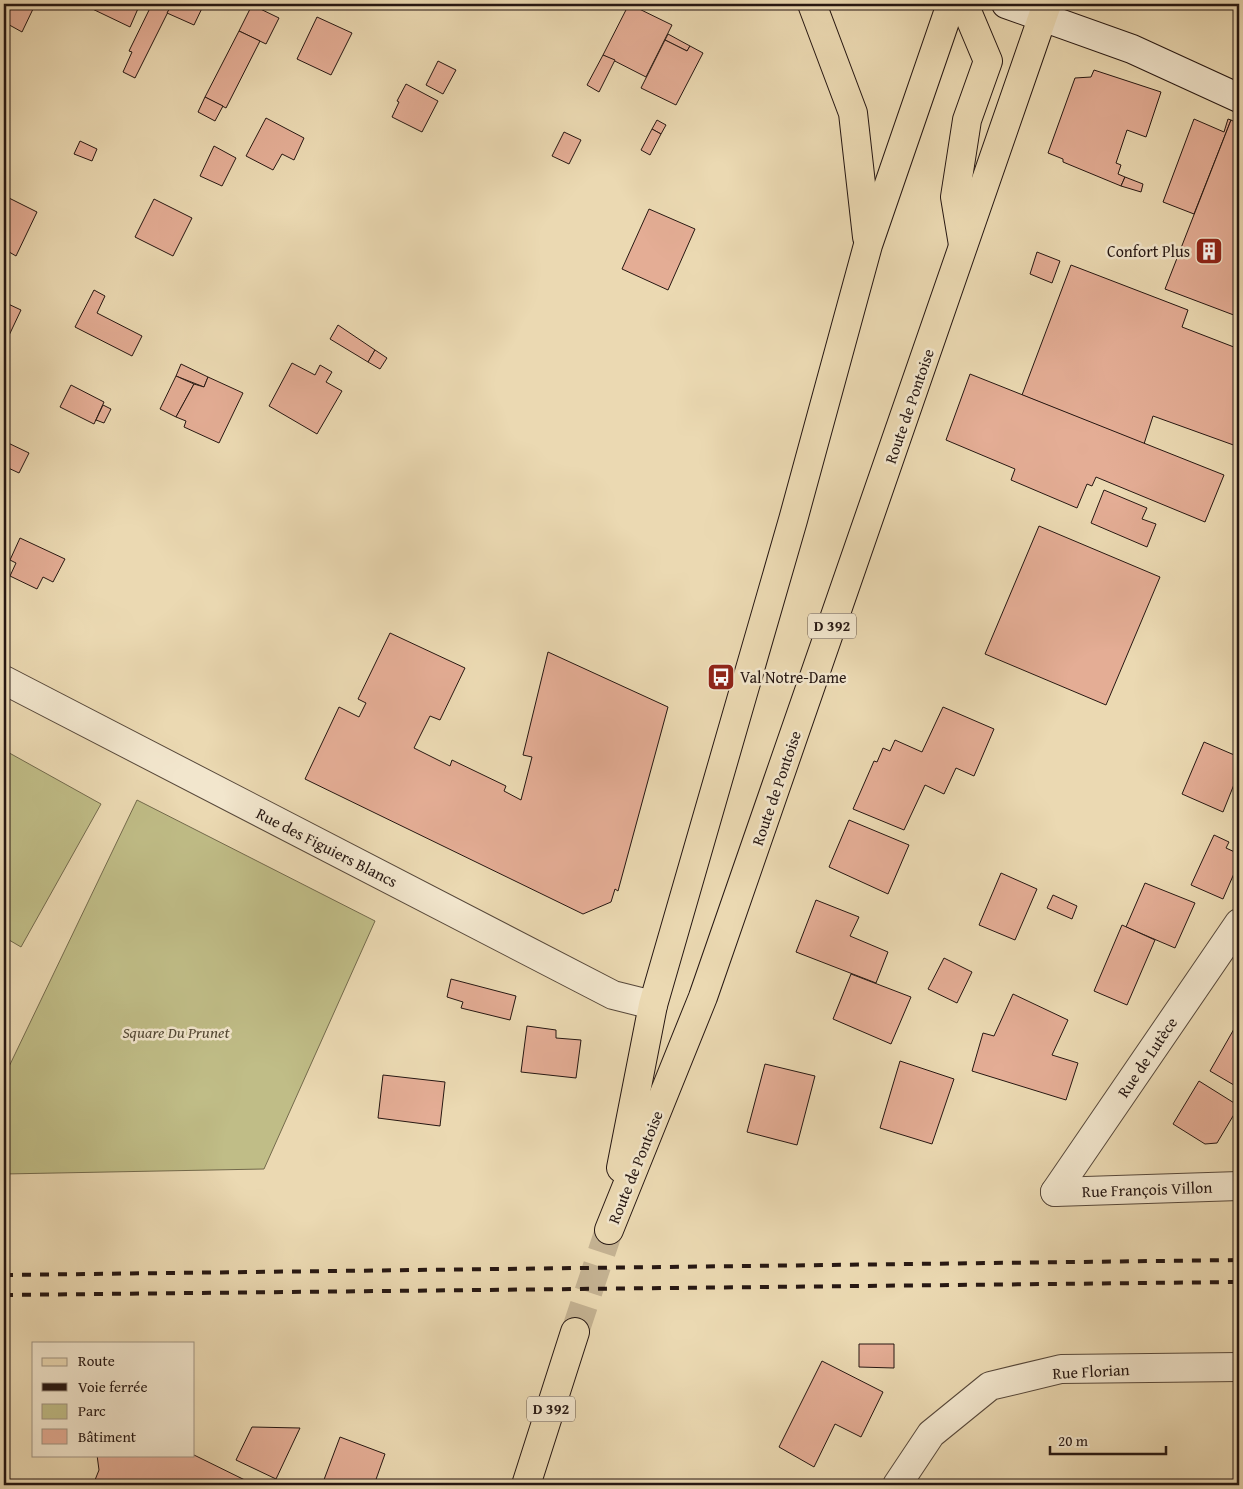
<svg xmlns="http://www.w3.org/2000/svg" width="1243" height="1489" font-family="'Gentium Book Plus',serif">
<rect width="100%" height="100%" fill="#ebd9b2"/>
<filter id="stains"><feTurbulence type="fractalNoise" baseFrequency=".004" numOctaves="4"/><feColorMatrix values="0 0 0 0 .2 0 0 0 0 .09 0 0 0 0 .02 0 0 0 .5 -.17"/></filter>
<radialGradient id="worn" r=".72"><stop offset=".6" stop-color="#630" stop-opacity="0"/><stop offset="1" stop-color="#630" stop-opacity=".3"/></radialGradient>
<g fill="#c0bd87" stroke="#736a4c">
<path d="M 4,750 L 101,804 L 21,947 L 4,937 Z"/>
<path d="M 137,800 L 375,921 L 264,1169 L 4,1174 L 4,1077 Z"/>
</g>
<g fill="#e4ad95" stroke="#261712">
<path d="M 4,4 L 21,4 L 33,9 L 22,32 L 4,22 Z"/>
<path d="M 82,4 L 140,4 L 130,27 Z"/>
<path d="M 152,4 L 172,4 L 135,78 L 123,72 L 132,52 L 129,51 Z"/>
<path d="M 172,4 L 204,4 L 194,25 L 167,13 Z"/>
<path d="M 629,4 L 672,25 L 646,77 L 603,55 Z"/>
<path d="M 252,5 L 279,18 L 266,44 L 239,31 Z"/>
<path d="M 317,17 L 352,33 L 331,75 L 297,59 Z"/>
<path d="M 239,31 L 260,41 L 226,108 L 205,97 Z"/>
<path d="M 668,34 L 690,46 L 687,51 L 665,40 Z"/>
<path d="M 665,40 L 687,51 L 690,46 L 703,53 L 676,105 L 641,88 Z"/>
<path d="M 603,55 L 615,60 L 599,92 L 587,85 Z"/>
<path d="M 438,61 L 456,70 L 443,94 L 426,85 Z"/>
<path d="M 1094,70 L 1161,92 L 1146,137 L 1127,130 L 1116,163 L 1121,165 L 1118,174 L 1125,177 L 1121,186 L 1063,162 L 1063,159 L 1048,153 L 1075,78 L 1091,77 Z"/>
<path d="M 406,84 L 438,101 L 422,132 L 392,117 L 399,102 L 397,101 Z"/>
<path d="M 205,97 L 223,106 L 215,121 L 198,112 Z"/>
<path d="M 266,118 L 304,138 L 294,160 L 282,154 L 273,170 L 246,156 Z"/>
<path d="M 1194,119 L 1224,132 L 1228,119 L 1231,120 L 1194,214 L 1163,202 Z"/>
<path d="M 657,120 L 666,125 L 661,134 L 652,129 Z"/>
<path d="M 1231,120 L 1239,124 L 1239,317 L 1165,289 Z"/>
<path d="M 652,129 L 661,134 L 650,155 L 641,150 Z"/>
<path d="M 564,132 L 581,140 L 569,164 L 552,156 Z"/>
<path d="M 80,141 L 97,149 L 92,161 L 74,154 Z"/>
<path d="M 214,146 L 236,158 L 222,186 L 200,176 Z"/>
<path d="M 1125,177 L 1143,184 L 1141,192 L 1121,186 Z"/>
<path d="M 7,197 L 37,212 L 16,256 L 4,249 L 4,204 Z"/>
<path d="M 154,199 L 192,218 L 173,256 L 135,237 Z"/>
<path d="M 649,209 L 695,229 L 668,290 L 622,269 Z"/>
<path d="M 1037,252 L 1060,261 L 1052,283 L 1030,274 Z"/>
<path d="M 1071,265 L 1188,310 L 1182,327 L 1239,349 L 1239,447 L 1153,416 L 1144,444 L 1022,395 Z"/>
<path d="M 94,290 L 105,296 L 97,313 L 142,336 L 132,356 L 75,327 Z"/>
<path d="M 4,302 L 21,310 L 4,346 Z"/>
<path d="M 338,325 L 375,350 L 368,362 L 330,339 Z"/>
<path d="M 375,350 L 387,358 L 380,369 L 368,362 Z"/>
<path d="M 292,363 L 315,375 L 320,365 L 332,372 L 326,382 L 342,391 L 317,434 L 269,406 Z"/>
<path d="M 181,364 L 208,377 L 204,387 L 176,376 Z"/>
<path d="M 970,374 L 1224,475 L 1205,522 L 1096,477 L 1092,486 L 1087,484 L 1077,508 L 1011,480 L 1015,469 L 946,440 Z"/>
<path d="M 176,376 L 194,384 L 176,417 L 160,409 Z"/>
<path d="M 208,377 L 243,393 L 219,443 L 184,427 L 186,421 L 176,417 L 194,384 L 204,387 Z"/>
<path d="M 71,385 L 104,402 L 94,424 L 60,407 Z"/>
<path d="M 103,405 L 111,409 L 104,423 L 96,420 Z"/>
<path d="M 4,441 L 29,453 L 19,473 L 4,466 Z"/>
<path d="M 1104,490 L 1147,508 L 1142,519 L 1156,524 L 1147,547 L 1091,523 Z"/>
<path d="M 1039,526 L 1160,577 L 1106,705 L 985,654 Z"/>
<path d="M 20,538 L 65,559 L 53,582 L 43,577 L 37,589 L 10,576 L 16,563 L 10,560 Z"/>
<path d="M 390,633 L 465,668 L 440,720 L 430,716 L 414,748 L 450,766 L 452,760 L 506,786 L 504,791 L 521,800 L 532,757 L 523,755 L 548,652 L 668,707 L 618,891 L 615,889 L 611,902 L 583,914 L 305,779 L 339,707 L 359,717 L 366,703 L 358,699 Z"/>
<path d="M 943,707 L 994,729 L 974,776 L 956,768 L 944,794 L 925,785 L 904,830 L 853,809 L 874,761 L 877,762 L 883,748 L 890,751 L 895,740 L 922,752 Z"/>
<path d="M 1204,742 L 1239,757 L 1239,772 L 1223,812 L 1182,794 Z"/>
<path d="M 849,820 L 909,845 L 888,894 L 829,867 Z"/>
<path d="M 1214,835 L 1229,842 L 1226,848 L 1239,854 L 1239,862 L 1223,899 L 1191,885 Z"/>
<path d="M 1001,873 L 1037,889 L 1015,940 L 979,925 Z"/>
<path d="M 1145,883 L 1195,903 L 1175,948 L 1126,927 Z"/>
<path d="M 1053,895 L 1077,906 L 1072,919 L 1047,908 Z"/>
<path d="M 816,900 L 859,917 L 850,936 L 888,952 L 876,983 L 796,952 Z"/>
<path d="M 1122,925 L 1155,940 L 1127,1005 L 1094,991 Z"/>
<path d="M 944,958 L 972,972 L 957,1003 L 928,989 Z"/>
<path d="M 851,974 L 911,997 L 891,1044 L 833,1019 Z"/>
<path d="M 451,979 L 516,996 L 510,1020 L 461,1008 L 463,1002 L 447,997 Z"/>
<path d="M 1013,994 L 1068,1020 L 1052,1055 L 1078,1063 L 1066,1100 L 972,1071 L 983,1033 L 994,1036 Z"/>
<path d="M 527,1026 L 556,1030 L 556,1038 L 581,1040 L 576,1078 L 521,1072 Z"/>
<path d="M 1234,1029 L 1239,1033 L 1239,1088 L 1210,1071 Z"/>
<path d="M 900,1061 L 954,1079 L 932,1144 L 880,1128 Z"/>
<path d="M 765,1064 L 815,1076 L 797,1145 L 747,1132 Z"/>
<path d="M 383,1075 L 445,1082 L 440,1126 L 378,1118 Z"/>
<path d="M 1199,1081 L 1239,1106 L 1217,1143 L 1205,1144 L 1173,1124 Z"/>
<path d="M 859,1344 L 894,1344 L 894,1368 L 859,1367 Z"/>
<path d="M 822,1361 L 883,1392 L 861,1437 L 835,1424 L 814,1467 L 779,1447 Z"/>
<path d="M 252,1427 L 300,1428 L 276,1479 L 236,1460 Z"/>
<path d="M 340,1437 L 385,1454 L 374,1485 L 322,1485 Z"/>
<path d="M 97,1455 L 194,1455 L 255,1485 L 93,1485 L 99,1470 Z"/>
</g>
<g fill="none" stroke-linecap="round" stroke-linejoin="round">
<path stroke="#c4b292" stroke-width="28" stroke-dasharray="28 14" stroke-linecap="butt" d="M 575,1332 L 609,1230"/>
<g stroke="#57483a" stroke-width="30">
<g id="minor">
<path d="M 4,680 L 613,995 L 653,1005"/>
<path d="M 1055,1192 L 1239,923"/>
<path d="M 1055,1192 L 1239,1186"/>
<path d="M 897,1485 L 931,1434 L 990,1386 L 1061,1369 L 1239,1367"/>
</g>
</g>
<g stroke="#261712" stroke-width="30">
<path id="secondary" d="M 1006,4 L 1132,49 L 1239,98"/>
</g>
<g stroke="#261712" stroke-width="30">
<g id="primary">
<path d="M 812,4 L 853,113 L 867,237"/>
<path d="M 963,245 L 955,197 L 967,120 L 988,61 L 964,4"/>
<path d="M 621,1168 L 653,1005 L 793,520 L 868,245 L 951,4"/>
<path d="M 609,1230 L 703,997 L 1047,4"/>
<path d="M 526,1485 L 575,1332"/>
</g>
</g>
<use href="#minor" stroke="#f2e6cd" stroke-width="28"/>
<use href="#secondary" stroke="#f2e6cd" stroke-width="28"/>
<use href="#primary" stroke="#ebd9b2" stroke-width="28"/>
<g stroke="#261712" stroke-width="4" stroke-dasharray="9 9" stroke-linecap="butt">
<path d="M 4,1275 L 1239,1260"/>
<path d="M 4,1295 L 1239,1282"/>
</g>
</g>
<defs>
<g id="building-square" transform="scale(1.4375)"><rect x="-9" y="-9" width="18" height="18" rx="4" fill="#8f2418" stroke="#f2e6cd"/><path d="M-4-6H4V6H1V3H-1V6H-4ZM-2.5-4.3h1.7v1.8h-1.7ZM.8-4.3h1.7v1.8H.8ZM-2.5-1h1.7V.8h-1.7ZM.8-1h1.7V.8H.8Z" fill="#fff"/></g>
<g id="bus-square" transform="scale(1.4375)"><rect x="-9" y="-9" width="18" height="18" rx="4" fill="#8f2418" stroke="#f2e6cd"/><path d="M-5-6H5V4H4V6H2V4H-2V6H-4V4H-5ZM-3.5-4V0h7V-4ZM-3.5 1.2v1.5H-2V1.2ZM2 1.2v1.5H3.5V1.2Z" fill="#fff"/></g>
</defs>
<g fill-rule="evenodd">
<use href="#building-square" x="1209" y="251"/>
<use href="#bus-square" x="721" y="677"/>
</g>
<g text-anchor="middle" stroke-width="5" stroke-linejoin="round" paint-order="stroke">
<g fill="#f2e6cd" stroke="#63554a" stroke-width="1">
<rect x="808" y="613.5" width="48" height="25" rx="4"/>
<rect x="527" y="1396.5" width="48" height="25" rx="4"/>
</g>
<g font-size="15" font-weight="bold" fill="#261712">
<text x="832" y="631">D 392</text>
<text x="551" y="1414">D 392</text>
</g>
<g font-size="16" fill="#261712" stroke="#f2e6cd" text-anchor="end">
<text x="1190" y="257">Confort Plus</text>
<text x="740" y="683" text-anchor="start">Val Notre-Dame</text>
</g>
<g font-size="16" fill="#261712" stroke="#f2e6cd">
<text transform="translate(909 406) rotate(-71)" y="6">Route de Pontoise</text>
<text transform="translate(776 788) rotate(-71)" y="6">Route de Pontoise</text>
<text transform="translate(327 847) rotate(27)" y="6">Rue des Figuiers Blancs</text>
<text transform="translate(1147 1057) rotate(-56)" y="6">Rue de Lutèce</text>
<text transform="translate(635 1167) rotate(-68)" y="6">Route de Pontoise</text>
<text transform="translate(1147 1189) rotate(-2)" y="6">Rue François Villon</text>
<text transform="translate(1091 1371) rotate(-3)" y="6">Rue Florian</text>
</g>
<g font-size="16" font-style="italic" fill="#544935" stroke="#f2e6cd">
<text x="176" y="1038">Square Du Prunet</text>
</g>
</g>
<rect width="1243" height="1489" fill="none" stroke="#ebd9b2" stroke-width="20"/>
<rect x="5" y="5" width="1233" height="1479" fill="none" stroke="#261712" stroke-width="2.5"/>
<rect x="10" y="10" width="1223" height="1469" fill="none" stroke="#261712"/>
<rect x="32" y="1342" width="162" height="115" fill="#f2e6cd" stroke="#a09382"/>
<rect x="42" y="1358" width="25" height="8" fill="#ebd9b2" stroke="#a09382"/>
<text x="78" y="1366" font-size="15" fill="#261712">Route</text>
<rect x="42" y="1383" width="25" height="8" fill="#261712" stroke="#a09382"/>
<text x="78" y="1392" font-size="15" fill="#261712">Voie ferrée</text>
<rect x="42" y="1404" width="25" height="15" fill="#c0bd87" stroke="#a09382"/>
<text x="78" y="1416" font-size="15" fill="#261712">Parc</text>
<rect x="42" y="1429" width="25" height="15" fill="#e4ad95" stroke="#a09382"/>
<text x="78" y="1442" font-size="15" fill="#261712">Bâtiment</text>
<path d="M1050 1446v8h116v-8" fill="none" stroke="#261712" stroke-width="2.5"/>
<text x="1058" y="1446" font-size="15" fill="#261712" stroke="#f2e6cd" stroke-width="4" paint-order="stroke">20 m</text>
<rect width="100%" height="100%" filter="url(#stains)"/>
<rect width="100%" height="100%" fill="url(#worn)"/>
</svg>
